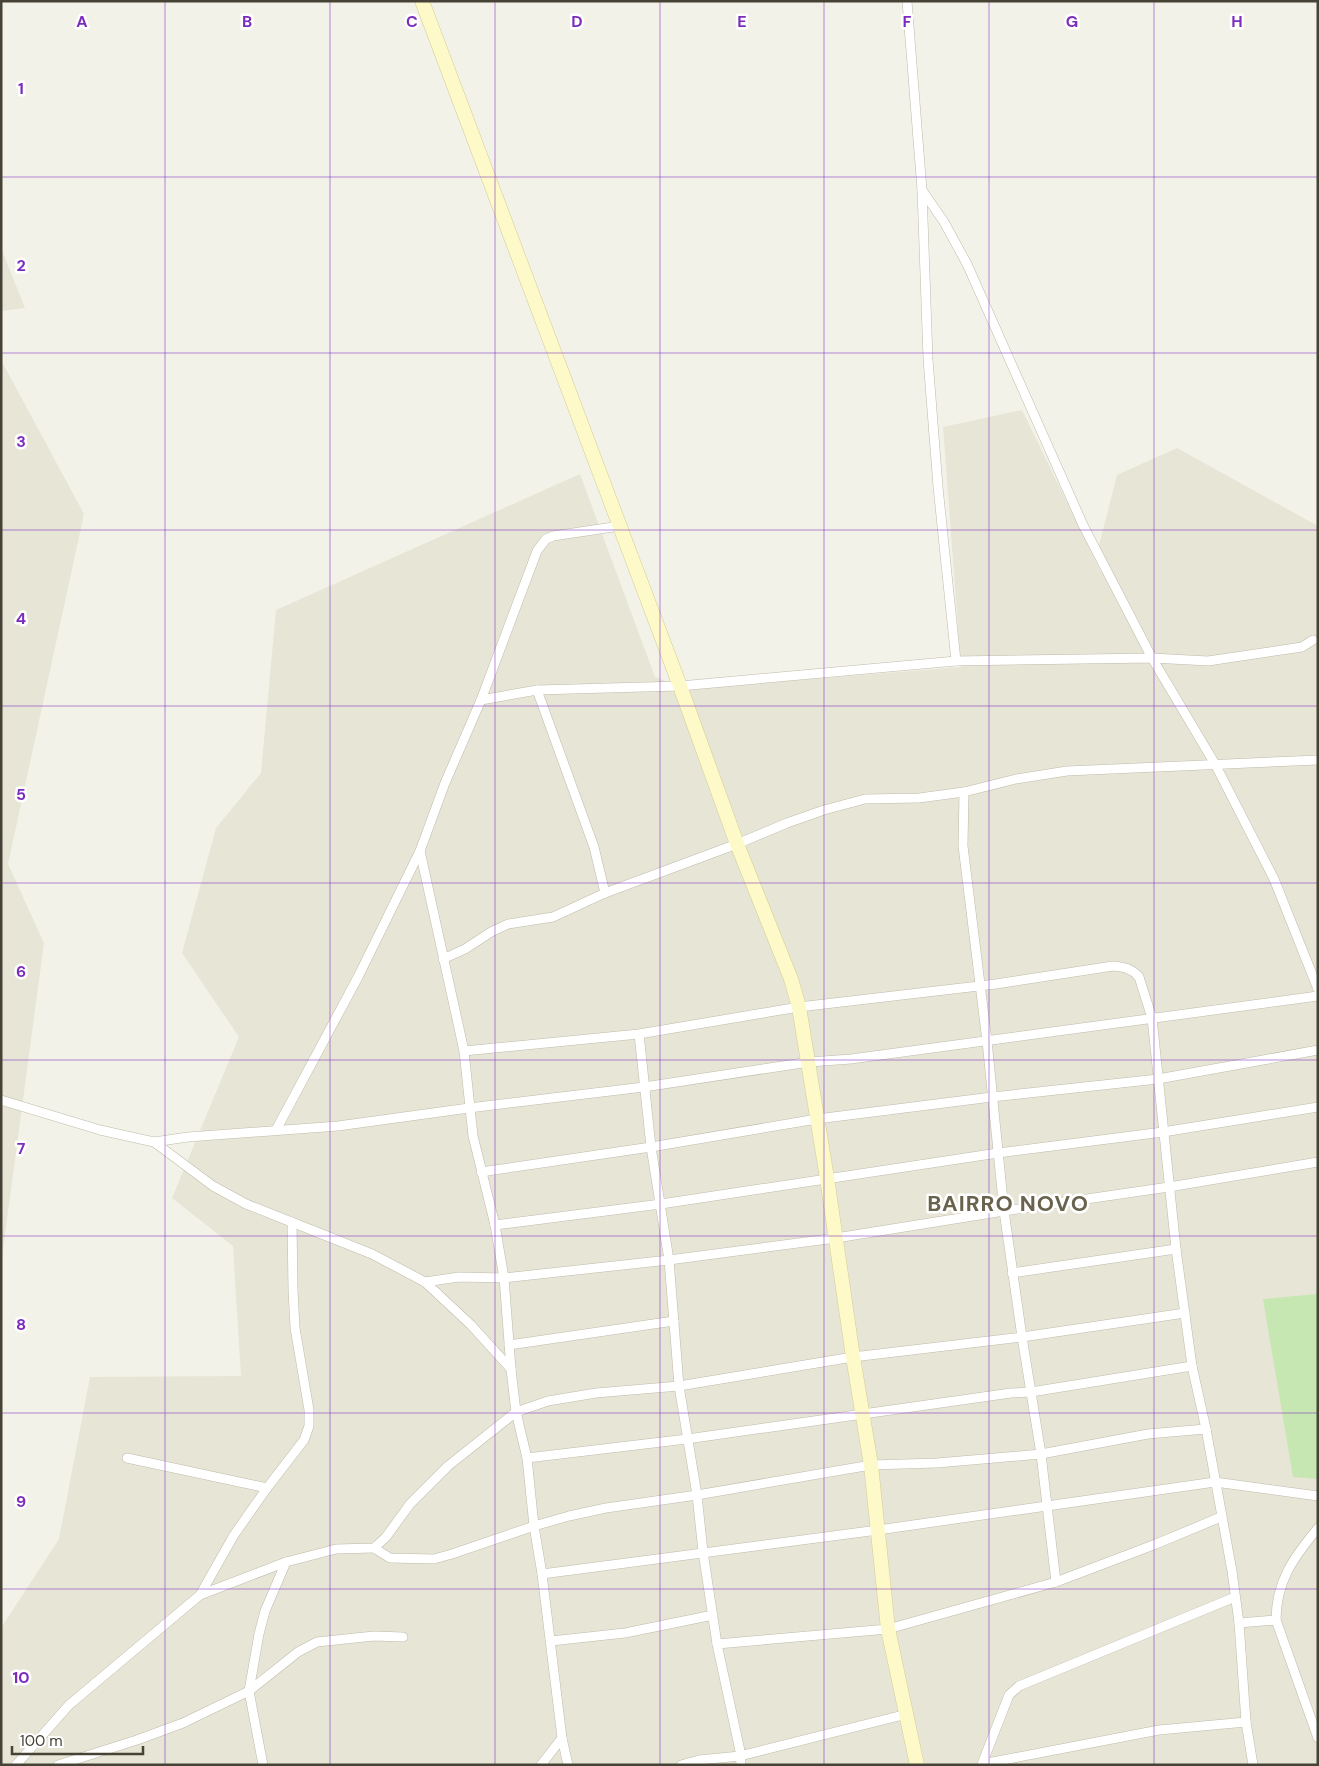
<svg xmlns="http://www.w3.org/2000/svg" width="1319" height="1766" font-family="'DM Sans',sans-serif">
<rect width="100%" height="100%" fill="#f3f2e8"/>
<g fill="#e7e5d6">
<path d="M 1,248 L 25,308 L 1,311 Z"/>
<path d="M 1,360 L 84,514 L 8,864 L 44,943 L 1,1264 Z"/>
<path d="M 1022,410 L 1102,574 L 1096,557 L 1117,475 L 1177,448 L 1318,526 L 1318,1765 L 1,1765 L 1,1628 L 59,1539 L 90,1377 L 241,1376 L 233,1246 L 172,1198 L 239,1037 L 182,953 L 216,828 L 261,773 L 276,610 L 580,474 L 655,677 L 686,689 L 961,667 L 943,427 Z"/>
</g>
<path fill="#c6e7b1" d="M 1318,1294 L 1318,1479 L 1293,1477 L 1263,1299 Z"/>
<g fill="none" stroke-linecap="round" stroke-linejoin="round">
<g stroke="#bfbbaa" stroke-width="10">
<g id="street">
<path d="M 907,1 L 922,190 L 928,359 L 938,487 L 956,661"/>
<path d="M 922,190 L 944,222 L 967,264 L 1083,525 L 1152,658 L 1215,764 L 1274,879 L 1318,989"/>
<path d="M 537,690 L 594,847 L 605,893"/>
<path d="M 481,700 L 537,690 L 680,686 L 956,661 L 1152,658 L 1208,661 L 1302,647 L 1313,640"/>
<path d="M 420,851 L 464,1051 L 473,1136 L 495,1225 L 504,1278 L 511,1369 L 516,1412 L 527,1458 L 534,1526 L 542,1574 L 562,1738 L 568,1765"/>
<path d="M 443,959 L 465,949 L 491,932 L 508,924 L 553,917 L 605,893 L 737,844 L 787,823 L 824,810 L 865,799 L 919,798 L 964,792 L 1016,779 L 1067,771 L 1318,760"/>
<path d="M 639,1034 L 651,1147 L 669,1260 L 679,1386 L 697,1495 L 703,1552 L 717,1644 L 740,1751 L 741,1765"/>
<path d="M 464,1051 L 639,1034 L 799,1007 L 996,984 L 1113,966 C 1124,967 1131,968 1139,977 L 1152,1018 L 1176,1249 L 1192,1366 L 1206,1429 L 1232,1571 L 1239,1623 L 1246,1722 L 1253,1765"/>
<path d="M 1,1100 L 100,1130 L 154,1142 L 188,1137 L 338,1126 L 469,1108 L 644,1087 L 809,1062 L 851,1059 L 1318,996"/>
<path d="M 276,1130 L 358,977 L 420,851 L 445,783 L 481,700 L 537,551 L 546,539 L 553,536 L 620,526"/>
<path d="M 154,1142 L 213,1186 L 246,1204 L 372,1254 L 425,1282 L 471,1325 L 511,1369"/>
<path d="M 481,1172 L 651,1147 L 817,1119 L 992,1097 L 1158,1079 L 1318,1050"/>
<path d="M 495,1225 L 661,1204 L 998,1153 L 1163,1132 L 1318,1107"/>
<path d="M 1012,1273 L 1176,1249"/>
<path d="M 425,1282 L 459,1277 L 504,1278 L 669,1260 L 836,1238 L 1004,1211 L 1169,1187 L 1318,1162"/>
<path d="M 509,1345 L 674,1321"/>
<path d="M 127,1458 L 267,1488"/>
<path d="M 527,1458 L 687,1439 L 1011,1393 L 1031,1392 L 1192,1366"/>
<path d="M 374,1548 L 390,1558 L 434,1559 L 452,1554 L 534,1526 L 569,1516 L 606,1508 L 697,1495 L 871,1465 L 937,1463 L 1041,1454 L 1148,1434 L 1206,1429"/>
<path d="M 542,1574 L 878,1530 L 1215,1482 L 1318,1496"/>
<path d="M 1056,1582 L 1156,1544 L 1221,1517"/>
<path d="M 200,1595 L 234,1535 L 267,1488 L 304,1440 L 309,1426 L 309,1410 L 295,1328 L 293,1290 L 292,1222"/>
<path d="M 1235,1597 L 1019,1686 L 1009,1695 L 982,1764 L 1159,1730 L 1246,1722"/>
<path d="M 1276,1620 C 1276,1581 1294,1557 1318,1528"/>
<path d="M 1239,1623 L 1276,1620 L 1318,1738"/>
<path d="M 551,1641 L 625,1633 L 713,1615"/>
<path d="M 717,1644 L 888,1629 L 1056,1582 L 1041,1454 L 1022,1337 L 1004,1211 L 987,1041 L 963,846 L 964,792"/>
<path d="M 16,1765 L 69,1705 L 200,1595 L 286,1562 L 317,1554 L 336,1549 L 374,1548 L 386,1537 L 410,1504 L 448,1466 L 516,1412 L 548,1401 L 596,1393 L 679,1386 L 853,1357 L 1022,1337 L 1185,1313"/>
<path d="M 58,1765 L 137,1740 L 183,1723 L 249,1691 L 298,1652 L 317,1642 L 374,1636 L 403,1637"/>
<path d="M 263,1765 L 249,1691 L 259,1634 L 265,1611 L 286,1562"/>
<path d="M 541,1765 L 562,1738"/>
<path d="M 681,1765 L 699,1760 L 740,1756 L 907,1714"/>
</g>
</g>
<g stroke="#d2cd98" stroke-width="15">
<path id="secondary" d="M 422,1 L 680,686 L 737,844 L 791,979 L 799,1007 L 827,1178 L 853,1357 L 871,1465 L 888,1629 L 917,1765"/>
</g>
<use href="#street" stroke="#fff" stroke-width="9"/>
<use href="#secondary" stroke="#fdf9c8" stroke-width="14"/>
</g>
<path fill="none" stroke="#7b2cbf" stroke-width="1" stroke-opacity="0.55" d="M 165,1 L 165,1765M 330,1 L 330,1765M 495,1 L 495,1765M 660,1 L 660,1765M 824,1 L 824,1765M 989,1 L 989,1765M 1154,1 L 1154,1765M 1,177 L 1318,177M 1,353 L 1318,353M 1,530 L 1318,530M 1,706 L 1318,706M 1,883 L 1318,883M 1,1060 L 1318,1060M 1,1236 L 1318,1236M 1,1413 L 1318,1413M 1,1589 L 1318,1589"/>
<g text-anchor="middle" stroke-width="5" stroke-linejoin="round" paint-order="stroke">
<g font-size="22" font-weight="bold" letter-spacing="1" fill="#69634e" stroke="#fff">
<text x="1008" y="1211">BAIRRO NOVO</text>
</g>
</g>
<g font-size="16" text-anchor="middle" font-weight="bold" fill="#7b2cbf" stroke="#fff" stroke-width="5" stroke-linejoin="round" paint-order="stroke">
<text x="82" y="27">A</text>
<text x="247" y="27">B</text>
<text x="412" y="27">C</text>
<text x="577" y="27">D</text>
<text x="742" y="27">E</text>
<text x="907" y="27">F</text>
<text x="1072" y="27">G</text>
<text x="1237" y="27">H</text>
<text x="21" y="94">1</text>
<text x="21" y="271">2</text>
<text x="21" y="447">3</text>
<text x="21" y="624">4</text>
<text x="21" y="800">5</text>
<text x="21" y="977">6</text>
<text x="21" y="1154">7</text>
<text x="21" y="1330">8</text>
<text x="21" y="1507">9</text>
<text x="21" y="1683">10</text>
</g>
<rect width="1319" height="1766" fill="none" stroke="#464336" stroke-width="5"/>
<path d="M12 1746v8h131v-8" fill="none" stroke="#464336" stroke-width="2.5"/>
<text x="20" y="1746" font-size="15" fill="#464336" stroke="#ffffff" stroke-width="4" paint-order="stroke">100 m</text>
</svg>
